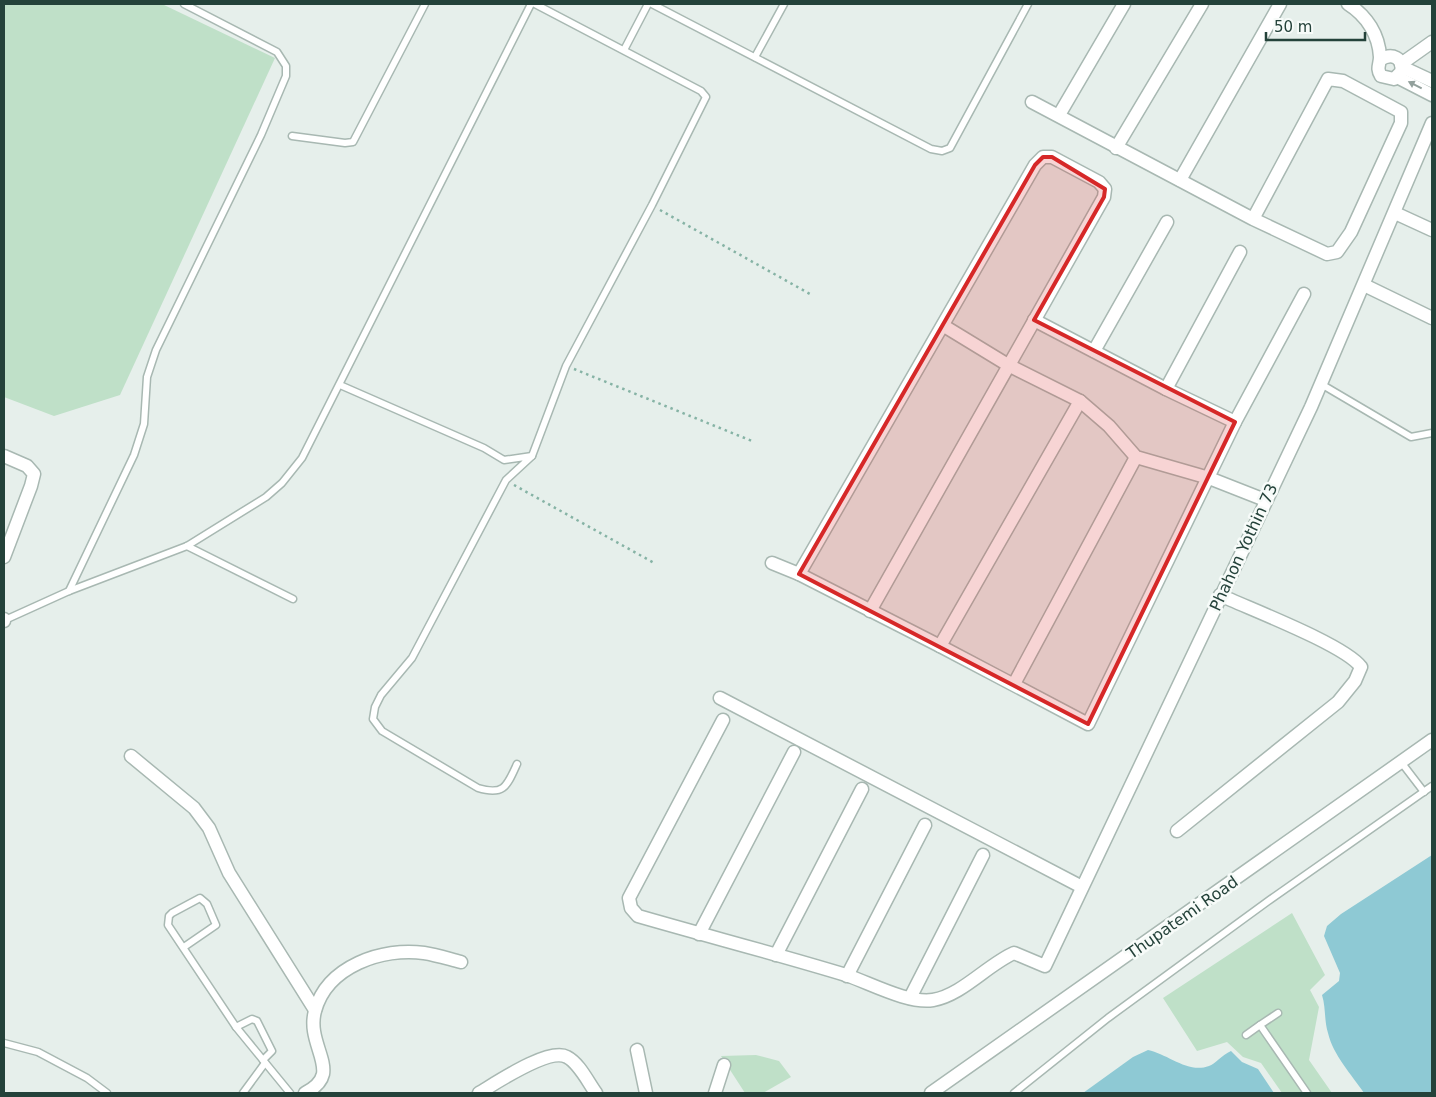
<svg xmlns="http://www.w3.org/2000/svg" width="1436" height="1097" font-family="'DejaVu Sans',sans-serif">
<rect width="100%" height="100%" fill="#e6efeb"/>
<g fill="#bfe0c8">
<path d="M 4,4 L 162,4 L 275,58 L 120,395 L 54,416 L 4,397 Z"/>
<path d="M 1292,913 L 1325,975 L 1310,990 L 1319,1007 L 1309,1060 L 1332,1093 L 1282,1093 L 1261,1063 L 1243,1057 L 1227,1042 L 1197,1051 L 1163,998 Z"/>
<path d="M 756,1055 L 779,1061 L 791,1077 L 763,1093 L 745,1093 L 721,1056 Z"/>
</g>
<g fill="#8ec9d4">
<path d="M 1432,855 L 1432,1093 L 1364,1093 C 1352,1075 1333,1055 1328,1033 C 1324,1020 1326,1008 1322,995 L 1339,981 L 1340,973 L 1324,936 L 1327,926 L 1341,914 Z"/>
<path d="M 1148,1050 C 1168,1054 1188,1074 1209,1066 C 1215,1064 1222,1055 1231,1051 L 1242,1062 L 1258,1069 L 1274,1093 L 1083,1093 L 1133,1057 Z"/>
</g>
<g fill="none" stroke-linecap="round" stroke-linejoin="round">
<g stroke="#a8b8b2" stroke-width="9">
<g id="service">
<path d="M 652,4 L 931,149 L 942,151 L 950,148 L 1028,4"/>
<path d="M 624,50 L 648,4"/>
<path d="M 755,57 L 784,4"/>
<path d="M 292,136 L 345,143 L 353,142 L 425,4"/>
<path d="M 1321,384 L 1411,437 L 1432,433"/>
<path d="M 340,385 L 484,448 L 504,460 L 532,456 L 506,480 L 412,658 L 381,695 L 375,707 L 373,719 L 382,731 L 478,788 C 504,796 507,786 517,764"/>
<path d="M 532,456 L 566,366 L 652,205 L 706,97 L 701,91 L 535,4"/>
<path d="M 187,546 L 293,599"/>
<path d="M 69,591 L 134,455 L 144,424 L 147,377 L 156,350 L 261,135 L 286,76 L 286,66 L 277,52 L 184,4"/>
<path d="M 5,620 L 69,591 L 187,546 L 266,497 L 282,483 L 302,458 L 531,4"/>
<path d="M 1401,762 L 1424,792"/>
<path d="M 184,947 L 216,925 L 207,904 L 200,898 L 172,913 L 169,916 L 168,925 L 236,1027 L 290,1093"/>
<path d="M 1278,1013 L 1260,1025 L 1307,1093"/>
<path d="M 236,1027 L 252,1019 L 257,1021 L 272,1051 L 263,1060"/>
<path d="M 1246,1035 L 1260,1025"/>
<path d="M 4,1043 L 38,1052 L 87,1078 L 107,1093"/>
<path d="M 243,1093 L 265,1063"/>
<path d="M 1014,1093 L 1108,1018 L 1271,899 L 1432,786"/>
</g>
</g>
<g stroke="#a8b8b2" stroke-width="15">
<g id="minor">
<path d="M 1348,4 C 1367,16 1379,35 1380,57 C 1380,65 1376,68 1381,76 L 1394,79 L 1401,72 C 1404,58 1392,52 1380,60"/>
<path d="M 1401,64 L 1432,42"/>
<path d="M 1402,67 L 1432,81"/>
<path d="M 1397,77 L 1432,95"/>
<path d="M 1032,102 L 1253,219 L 1327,254 L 1337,252 L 1351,232 L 1401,123 L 1401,112 L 1343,81 L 1328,79 L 1253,219"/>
<path d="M 1059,115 L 1124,4"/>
<path d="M 1116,148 L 1202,4"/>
<path d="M 1180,180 L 1280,4"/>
<path d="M 1395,213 L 1432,230"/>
<path d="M 1364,285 L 1432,318"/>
<path d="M 1034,320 L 1166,389 L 1235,422"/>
<path d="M 944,326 L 1008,365 L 1080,401 L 1109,426 L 1136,457 L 1209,478 L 1265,500"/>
<path d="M 1094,351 L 1167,222"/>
<path d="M 1166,389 L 1240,252"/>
<path d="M 4,456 L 27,466 L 34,474 L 31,486 L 4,557"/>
<path d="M 772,563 L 799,574 L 940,646 L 1088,724 L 1235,422 L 1304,294"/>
<path d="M 799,574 L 1035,165 L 1043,157 L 1052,157 L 1099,182 L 1105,189 L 1104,197 L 870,611"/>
<path d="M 4,619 L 4,621"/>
<path d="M 940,646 L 1080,401"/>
<path d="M 1014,684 L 1136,457"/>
<path d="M 720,698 L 1082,887"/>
<path d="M 723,720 L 629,898 L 631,908 L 638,916 C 707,936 777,954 846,975 C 870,983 908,1004 933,1000 C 962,995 987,965 1014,953 L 1045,966 L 1311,407 L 1432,123"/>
<path d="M 131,756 L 194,808 L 209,828 L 229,873 L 315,1010"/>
<path d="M 1177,831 L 1338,702 L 1355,681 L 1361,667 C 1345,645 1250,609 1220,595"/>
<path d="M 699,934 L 794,752"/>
<path d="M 776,955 L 862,789"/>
<path d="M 847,976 L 925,825"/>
<path d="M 910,998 L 983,855"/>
<path d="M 637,1050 L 646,1093"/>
<path d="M 305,1093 C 313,1089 321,1083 323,1074 C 326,1057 308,1036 315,1011 C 327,966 383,947 424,953 C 437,955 449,959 461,962"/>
<path d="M 479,1093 C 496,1083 549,1047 567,1057 C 579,1063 588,1082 596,1093"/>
<path d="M 715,1093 L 724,1065"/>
<path d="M 931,1093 L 1432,740"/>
</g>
</g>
<g stroke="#86b3a5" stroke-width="2.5" stroke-dasharray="2.5 4" stroke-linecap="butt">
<path d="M 660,210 L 810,294"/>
<path d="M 574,369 L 752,441"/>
<path d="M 514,485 L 656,564"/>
</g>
<use href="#service" stroke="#fff" stroke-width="6"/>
<use href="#minor" stroke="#fff" stroke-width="12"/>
</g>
<defs><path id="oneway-solid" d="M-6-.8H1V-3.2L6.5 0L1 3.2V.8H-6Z" transform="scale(1.25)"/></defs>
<use fill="#92a09c" href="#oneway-solid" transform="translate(1415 85) rotate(-153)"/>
<path fill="#d62828" fill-opacity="0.2" stroke="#d62828" stroke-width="4" stroke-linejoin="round" d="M 1043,157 L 1052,157 L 1105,189 L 1104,197 L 1034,320 L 1235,422 L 1088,724 L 799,574 L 1035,165 Z"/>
<g text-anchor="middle" stroke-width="5" stroke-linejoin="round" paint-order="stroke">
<g font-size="16" fill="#24423a" stroke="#f7fbf9">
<text transform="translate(1243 547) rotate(-65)" y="6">Phahon Yothin 73</text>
<text transform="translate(1182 917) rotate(-35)" y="6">Thupatemi Road</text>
</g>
</g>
<rect width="1436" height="1097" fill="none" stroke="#24423a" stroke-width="10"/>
<path d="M1266 32v8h99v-8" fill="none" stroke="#24423a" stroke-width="2.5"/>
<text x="1274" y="32" font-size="15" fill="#24423a" stroke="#f7fbf9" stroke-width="4" paint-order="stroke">50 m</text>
</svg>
